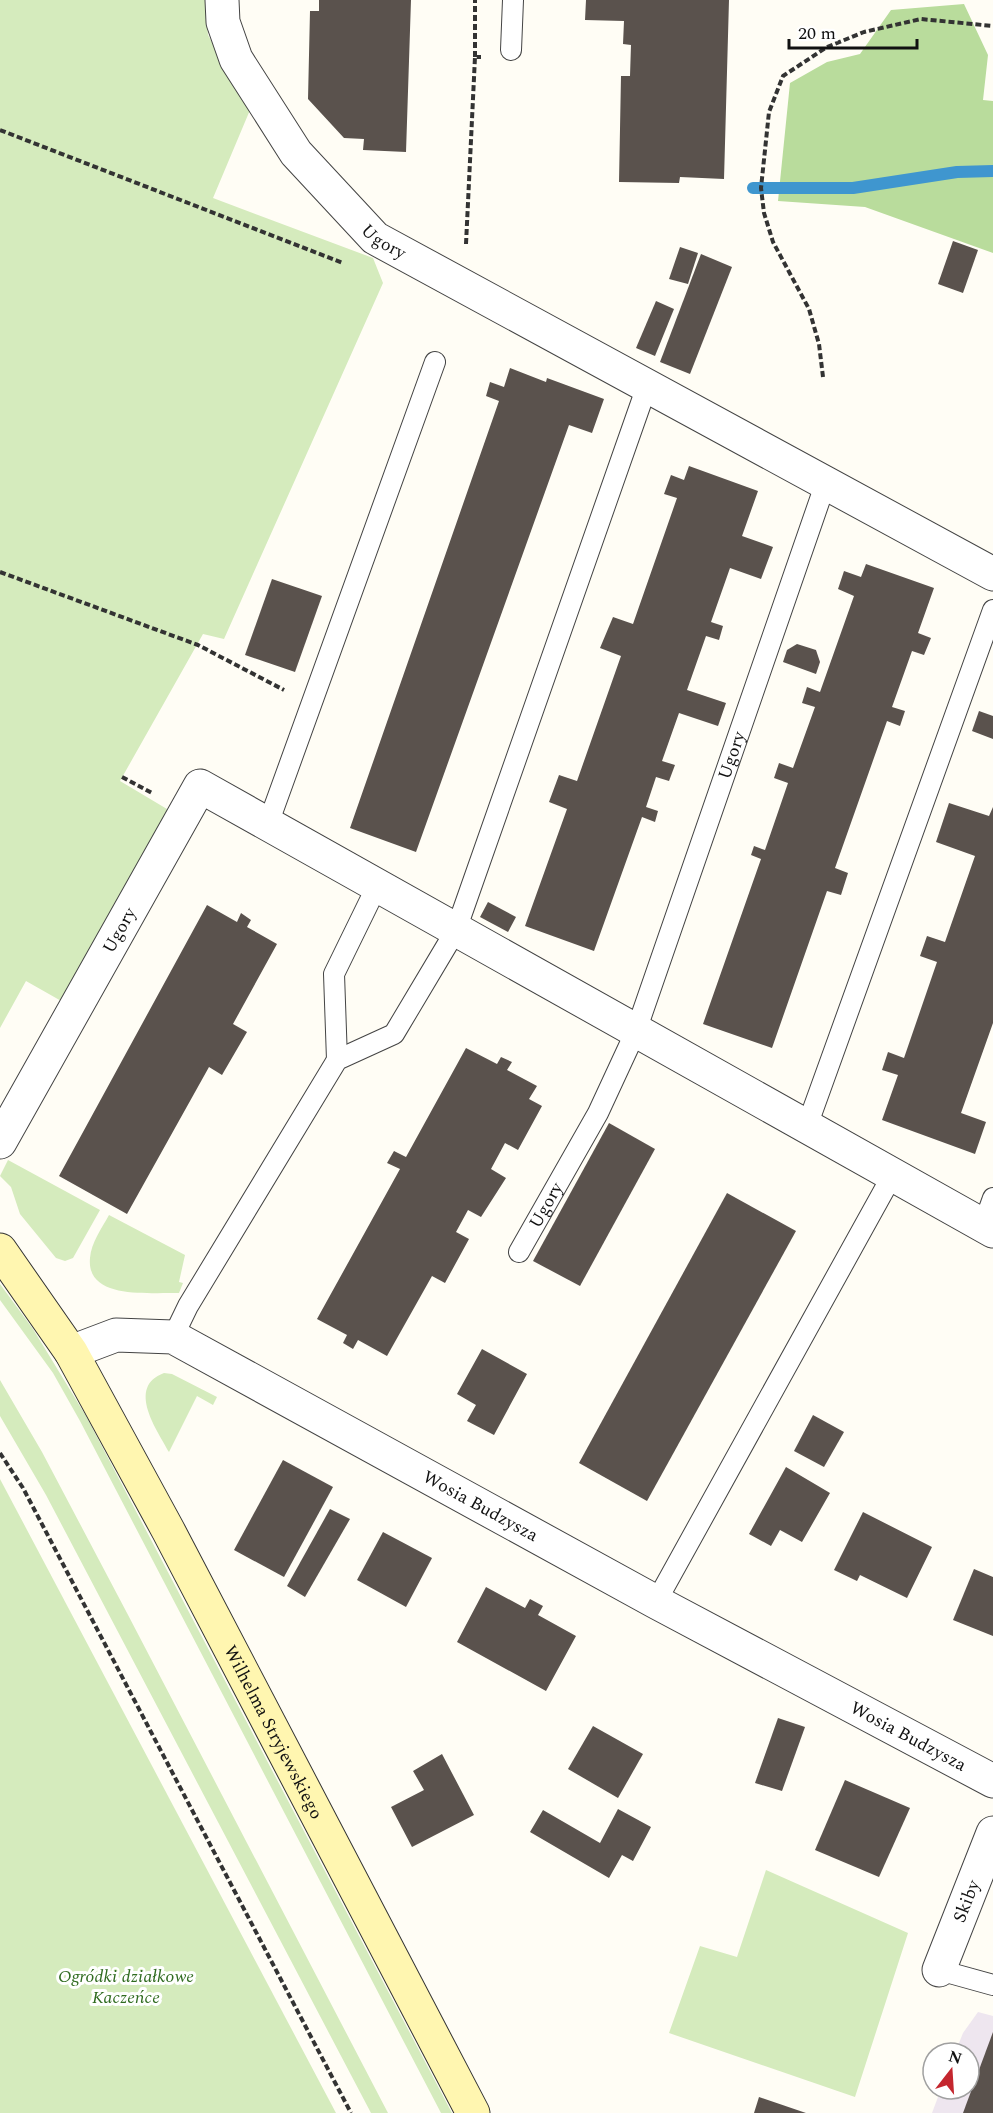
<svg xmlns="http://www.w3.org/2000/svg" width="993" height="2113" font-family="Spectral,serif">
<rect width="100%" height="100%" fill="#fffdf5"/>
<path fill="#eee6ef" d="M 978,2012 L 993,2016 L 993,2113 L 932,2113 L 941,2089 L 969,2089 L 969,2053 L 955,2053 L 963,2033 Z"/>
<g fill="#d5ebbd">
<path d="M 0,0 L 205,0 L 208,35 L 250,110 L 213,198 L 373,258 L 383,283 L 224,639 L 203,634 L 120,781 L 172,812 L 63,1002 L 26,981 L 0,1028 Z"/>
<path d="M 8,1160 L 100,1210 L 73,1258 L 65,1261 L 56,1258 L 20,1214 L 11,1187 L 0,1176 Z"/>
<path d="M 109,1215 L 185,1255 L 179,1282 L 183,1283 L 179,1293 C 152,1292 86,1301 90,1258 C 91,1243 102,1228 109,1215 Z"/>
<path d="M 0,1284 L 33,1329 L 86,1416 L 452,2113 L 441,2113 L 80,1421 L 53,1373 L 0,1300 Z"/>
<path d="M 164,1373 L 172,1374 L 217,1397 L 213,1405 L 197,1396 L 169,1452 C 157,1430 126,1387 164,1373 Z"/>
<path d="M 0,1380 L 42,1452 L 127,1613 L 388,2113 L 371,2113 L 46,1495 L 0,1416 Z"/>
<path d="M 0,1479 L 336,2113 L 0,2113 Z"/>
<path d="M 766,1870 L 908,1933 L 855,2097 L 669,2033 L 700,1946 L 737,1957 Z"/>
</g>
<path fill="#b9dc9c" d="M 964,4 L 988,55 L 983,100 L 993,101 L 993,253 L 865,207 L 778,201 L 790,83 L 827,62 L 860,54 L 891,10 Z"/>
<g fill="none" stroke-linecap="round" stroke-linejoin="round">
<path stroke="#3f96cf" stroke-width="12" d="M 753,188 L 853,188 L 957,172 L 993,171"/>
</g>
<g fill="#5a524d">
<path d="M 319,0 L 411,0 L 406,152 L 363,150 L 364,139 L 344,138 L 308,99 L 310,11 L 319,11 Z"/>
<path d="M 586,0 L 729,0 L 724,179 L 680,177 L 679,183 L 619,182 L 621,76 L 630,76 L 631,45 L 623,44 L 624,21 L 585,20 Z"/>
<path d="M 953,241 L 978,250 L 963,293 L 938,284 Z"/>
<path d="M 680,247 L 698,253 L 688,284 L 669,279 Z"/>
<path d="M 701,254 L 732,267 L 690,374 L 660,362 Z"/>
<path d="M 656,301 L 674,309 L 655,356 L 636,348 Z"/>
<path d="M 510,368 L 546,382 L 547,378 L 604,399 L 592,433 L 569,425 L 416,852 L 350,828 L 499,401 L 486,396 L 490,382 L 504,387 Z"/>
<path d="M 689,466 L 758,491 L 742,536 L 773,547 L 761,579 L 730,568 L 711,622 L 723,626 L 719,640 L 706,636 L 687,690 L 726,703 L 718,726 L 679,713 L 662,761 L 675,765 L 669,781 L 656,777 L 646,807 L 658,811 L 655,822 L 642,817 L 594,951 L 525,926 L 567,809 L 549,802 L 559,775 L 577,781 L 621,656 L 600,648 L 613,617 L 633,624 L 677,498 L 664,494 L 671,475 L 684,480 Z"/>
<path d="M 866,564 L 934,588 L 918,633 L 931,638 L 924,655 L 912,651 L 892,707 L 905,711 L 900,726 L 887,721 L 835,868 L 848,873 L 841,895 L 827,891 L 772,1048 L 703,1024 L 761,859 L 751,855 L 754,846 L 765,850 L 788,783 L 774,778 L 779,763 L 793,768 L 815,707 L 802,703 L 807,687 L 820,692 L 854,596 L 838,589 L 844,571 L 861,577 Z"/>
<path d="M 272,579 L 322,596 L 295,672 L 245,655 Z"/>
<path d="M 797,644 L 816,650 L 820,662 L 816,674 L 783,662 L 787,650 Z"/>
<path d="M 979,711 L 993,716 L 993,739 L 972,731 Z"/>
<path d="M 949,803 L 989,816 L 993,807 L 993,1023 L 961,1113 L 986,1122 L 975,1154 L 882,1120 L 898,1075 L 882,1070 L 888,1052 L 904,1058 L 937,962 L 920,956 L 927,936 L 945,942 L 975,856 L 936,842 Z"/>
<path d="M 488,902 L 516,917 L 508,932 L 480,917 Z"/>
<path d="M 207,905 L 237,922 L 241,913 L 251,920 L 247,927 L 277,944 L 233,1024 L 247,1032 L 222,1075 L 209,1067 L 127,1214 L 59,1176 Z"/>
<path d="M 466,1048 L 497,1064 L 501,1057 L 512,1062 L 507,1070 L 537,1086 L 529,1099 L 542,1106 L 518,1150 L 505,1143 L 491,1169 L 506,1178 L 481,1217 L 468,1210 L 456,1232 L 469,1239 L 445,1283 L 432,1276 L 387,1356 L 358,1340 L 353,1349 L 343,1343 L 347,1335 L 317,1319 L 400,1169 L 387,1163 L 394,1151 L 406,1157 Z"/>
<path d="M 609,1123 L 655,1149 L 580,1286 L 533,1261 Z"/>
<path d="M 727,1193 L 796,1231 L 647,1501 L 579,1463 Z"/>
<path d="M 482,1349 L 527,1374 L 494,1435 L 467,1421 L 476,1405 L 457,1394 Z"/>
<path d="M 813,1415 L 844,1432 L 824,1467 L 794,1451 Z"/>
<path d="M 283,1460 L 333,1487 L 284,1577 L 234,1550 Z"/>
<path d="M 786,1467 L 830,1493 L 802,1542 L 780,1530 L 771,1546 L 749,1534 Z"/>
<path d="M 330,1509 L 350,1519 L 305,1597 L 287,1586 Z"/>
<path d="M 863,1512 L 932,1547 L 907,1598 L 860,1575 L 857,1581 L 834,1570 Z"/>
<path d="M 383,1532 L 432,1558 L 406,1607 L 357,1580 Z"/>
<path d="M 974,1569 L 993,1577 L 993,1636 L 953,1620 Z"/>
<path d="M 486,1587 L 525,1608 L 530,1599 L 543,1606 L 538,1615 L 576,1636 L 546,1691 L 457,1642 Z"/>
<path d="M 778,1718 L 805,1727 L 782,1791 L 755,1783 Z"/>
<path d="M 593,1726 L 643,1754 L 618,1798 L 568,1769 Z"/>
<path d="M 442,1754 L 474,1815 L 412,1847 L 391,1807 L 424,1790 L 413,1771 Z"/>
<path d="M 845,1780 L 910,1808 L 879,1877 L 815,1850 Z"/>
<path d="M 618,1809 L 651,1827 L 633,1861 L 622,1855 L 609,1878 L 530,1832 L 543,1810 L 600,1843 Z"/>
<path d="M 993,2032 L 993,2113 L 963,2113 Z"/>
<path d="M 759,2097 L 806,2113 L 754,2113 Z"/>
</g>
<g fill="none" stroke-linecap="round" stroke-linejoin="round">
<g stroke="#444" stroke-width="22">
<g id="lane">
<path d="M 511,50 L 513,0"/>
<path d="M 268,824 L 435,362"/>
<path d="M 337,1060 L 334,974 L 377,886"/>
<path d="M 807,1126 L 993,610"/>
<path d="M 983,1226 L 993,1198"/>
<path id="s1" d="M 519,1252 L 598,1113 L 636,1031 L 826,482"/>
<path d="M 173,1337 L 188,1306 L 337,1060 L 394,1034 L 456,930 L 647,386"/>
<path d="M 656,1602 L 893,1174"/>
<path d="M 939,1970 L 993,1985"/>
</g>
</g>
<g stroke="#444" stroke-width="35">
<g id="street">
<path id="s2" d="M 222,0 L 223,22 L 236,59 L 296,153 L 375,238 L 993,574"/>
<path id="s3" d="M 0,1142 L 200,786 L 993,1231"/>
<path id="s4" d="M 71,1352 L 116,1335 L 173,1337 L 656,1602 L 993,1781"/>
<path id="s5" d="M 939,1970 L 993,1833"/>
</g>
</g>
<g stroke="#333" stroke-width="35">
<g id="secondary">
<path id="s6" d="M 0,1250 L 71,1352 L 168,1530 L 473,2113"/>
</g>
</g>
<g stroke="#333" stroke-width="4" stroke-dasharray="6 3" stroke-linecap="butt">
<path d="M 475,57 L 475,0"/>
<path d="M 0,130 L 343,263"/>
<path d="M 466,244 L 475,57 L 481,57"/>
<path d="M 823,377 L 819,344 L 809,309 L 773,242 L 764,213 L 761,188 L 769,112 L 783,76 L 827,47 L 864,32 L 921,19 L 993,26"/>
<path d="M 0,572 L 198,645 L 284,690"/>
<path d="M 122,777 L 152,793"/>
<path d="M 0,1453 L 23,1488 L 351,2113"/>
</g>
<use href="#lane" stroke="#fff" stroke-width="20"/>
<use href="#street" stroke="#fff" stroke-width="33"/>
<use href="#secondary" stroke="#fff6b0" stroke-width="33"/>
</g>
<g text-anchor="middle" stroke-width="6" stroke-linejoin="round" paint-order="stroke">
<g font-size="18" fill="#111" stroke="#fff">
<text dy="6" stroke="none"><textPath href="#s2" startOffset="298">Ugory</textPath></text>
<text dy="6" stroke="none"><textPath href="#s1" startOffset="542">Ugory</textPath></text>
<text dy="6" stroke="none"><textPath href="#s3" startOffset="243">Ugory</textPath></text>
<text dy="6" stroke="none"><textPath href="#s1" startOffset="54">Ugory</textPath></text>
<text dy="6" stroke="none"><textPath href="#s4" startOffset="456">Wosia Budzysza</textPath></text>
<text dy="6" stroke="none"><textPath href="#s6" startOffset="555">Wilhelma Stryjewskiego</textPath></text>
<text dy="6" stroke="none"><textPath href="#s4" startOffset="942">Wosia Budzysza</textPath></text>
<text dy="6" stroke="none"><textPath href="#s5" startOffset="74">Skiby</textPath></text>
</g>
<g font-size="18" font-style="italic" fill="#2f6b1f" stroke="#fff">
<text x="126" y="1982">Ogródki działkowe<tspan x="126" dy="21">Kaczeńce</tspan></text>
</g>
</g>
<g transform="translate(951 2071) rotate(17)"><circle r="28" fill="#ffffff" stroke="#a0a0a0" stroke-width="1.5"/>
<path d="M0-4.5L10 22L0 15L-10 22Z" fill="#c4262e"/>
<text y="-9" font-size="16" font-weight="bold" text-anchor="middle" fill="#111111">N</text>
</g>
<path d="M789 39v9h128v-9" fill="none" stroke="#111111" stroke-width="3"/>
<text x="798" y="39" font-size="18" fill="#111111" stroke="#ffffff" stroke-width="4.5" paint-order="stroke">20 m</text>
</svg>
